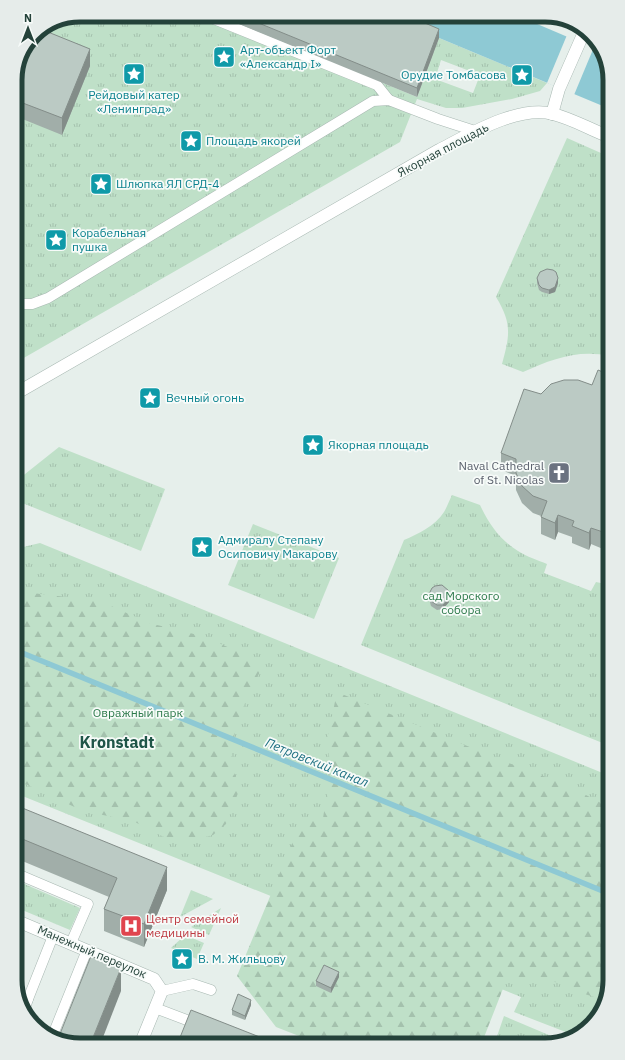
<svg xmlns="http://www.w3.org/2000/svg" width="625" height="1060" font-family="'IBM Plex Sans',sans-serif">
<defs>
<pattern id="grass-tufts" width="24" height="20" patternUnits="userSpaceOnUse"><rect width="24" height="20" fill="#bfe0c8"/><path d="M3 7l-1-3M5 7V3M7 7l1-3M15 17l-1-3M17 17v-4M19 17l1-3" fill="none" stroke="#a4c1ad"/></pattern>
<pattern id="forest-firs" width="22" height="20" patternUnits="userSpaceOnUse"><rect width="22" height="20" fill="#bfe0c8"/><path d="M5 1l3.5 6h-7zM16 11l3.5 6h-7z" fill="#a4c1ad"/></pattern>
</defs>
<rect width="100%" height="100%" fill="#e6efeb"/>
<g fill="url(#grass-tufts)" fill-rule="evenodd">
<path d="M 80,15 L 217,15 L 417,97 L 439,38 L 547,83 L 540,91 L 512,99 L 462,108 L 446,108 L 417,99 L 400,142 L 15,363 L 15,76 L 34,34 ZM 441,60 L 480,75 L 473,93 L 435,79 Z"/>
<path d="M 567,138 L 610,157 L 610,356 C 578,349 552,359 523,372 L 502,364 C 510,335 512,323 496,297 Z"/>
<path d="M 59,447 L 165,489 L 141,551 L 15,500 L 15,482 Z"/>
<path d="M 452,495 L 480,505 C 489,524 500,540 518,551 C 527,557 538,560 547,564 L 544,573 L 591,591 L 596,582 L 610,585 L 610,746 L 361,645 L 404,540 C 418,534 435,526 444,512 C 447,507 449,501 452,495 Z"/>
<path d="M 253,524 L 339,558 L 314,619 L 228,585 Z"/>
<path d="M 40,543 L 610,776 L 610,980 L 599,1016 L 576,1036 L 514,1012 L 521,997 L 15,793 L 15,549 Z"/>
<path d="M 15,880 L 80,908 L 70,930 L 15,907 Z"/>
<path d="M 191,890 L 213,899 L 180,917 Z"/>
<path d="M 221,908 L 209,935 L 191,927 Z"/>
<path d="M 185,935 L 204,943 L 197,959 L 171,948 Z"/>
<path d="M 504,1016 L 563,1041 L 545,1045 L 494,1045 Z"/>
</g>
<g fill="url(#forest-firs)">
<path d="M 15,591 L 100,601 L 149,623 L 202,636 L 265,663 L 250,690 L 236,726 L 230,762 L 240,788 L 226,824 L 213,835 L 197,839 L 164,837 L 133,821 L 83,811 L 15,779 Z"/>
<path d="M 337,692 L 501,760 L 569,786 L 601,803 L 610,806 L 610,980 L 604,1000 L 575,991 L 544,977 L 506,981 L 481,1045 L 322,1045 L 276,1027 L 237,976 L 301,822 L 323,818 L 331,770 L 327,740 Z"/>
</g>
<path fill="#8ec9d4" d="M 384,15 L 516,15 L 603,52 L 610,80 L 610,109 Z"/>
<path fill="#e6efeb" d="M 567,35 L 594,47 L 574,95 L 547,83 Z"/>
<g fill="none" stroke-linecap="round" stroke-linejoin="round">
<path stroke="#8ec9d4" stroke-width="5.5" d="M 15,650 L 610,894"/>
<g stroke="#a8b8b2" stroke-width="11">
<g id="service">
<path d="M 204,15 L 377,85 L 389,100"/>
<path d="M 76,17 L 83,15"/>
<path d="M 15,304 L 32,304 L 48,298 L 373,101 L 389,100 L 438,119 L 475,131"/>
<path d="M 15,873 L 88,904 L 71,943"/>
<path d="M 162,991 L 193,984 L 211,990"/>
<path d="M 19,995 L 28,999 L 24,1011"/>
<path d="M 28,999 L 53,936"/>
<path d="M 155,1008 L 200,1025"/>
<path d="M 52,1037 L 87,950"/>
</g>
</g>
<g stroke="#a8b8b2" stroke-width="13">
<g id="minor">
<path d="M 552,114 L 559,89 L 585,30"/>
<path d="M 15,394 L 439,150 C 470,134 518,105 553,114 C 573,119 591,130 610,137"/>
<path d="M 15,920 L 154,979 L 162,991 L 140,1045"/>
</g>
</g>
<use href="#service" stroke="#fff" stroke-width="10"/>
<use href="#minor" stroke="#fff" stroke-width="12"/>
</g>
<g fill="#a1aea9">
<path d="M 217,15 L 406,15 L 439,38 L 417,97 Z"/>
<path d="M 90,66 L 62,135 L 15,116 L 15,76 Z"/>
<path d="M 537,278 L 558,283 L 555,292 L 549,294 L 542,292 L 539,290 L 537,283 Z"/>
<path d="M 610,375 L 610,561 L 603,558 L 603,549 L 591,544 L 589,550 L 572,543 L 572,537 L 558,532 L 555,540 L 541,534 L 541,516 L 533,513 L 522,503 L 516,490 L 516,476 L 501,470 L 501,453 L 541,394 L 592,385 Z"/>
<path d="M 429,594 L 449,602 L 443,609 L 437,610 L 431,606 L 429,599 Z"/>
<path d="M 15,805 L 167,890 L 144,947 L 104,931 L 104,909 L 109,897 L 15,858 Z"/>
<path d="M 339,977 L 331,993 L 316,986 L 316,981 Z"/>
<path d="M 251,1005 L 245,1020 L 232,1015 L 232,1010 Z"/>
</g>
<g fill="#838d89">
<path d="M 439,29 L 439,38 L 417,97 L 417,88 Z"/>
<path d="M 90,49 L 90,66 L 62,135 L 62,118 Z"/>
<path d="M 558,278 L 558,283 L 555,292 L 549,294 L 549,290 Z"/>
<path d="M 24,349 L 24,358 L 15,363 L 15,353 Z"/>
<path d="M 558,515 L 558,532 L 555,540 L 555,523 Z"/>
<path d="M 591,528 L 591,544 L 589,550 L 589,533 Z"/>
<path d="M 449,598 L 449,602 L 443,609 L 443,605 Z"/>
<path d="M 167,867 L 167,890 L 144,947 L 144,924 Z"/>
<path d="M 21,927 L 21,941 L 15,956 L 15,943 Z"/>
<path d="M 121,968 L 121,991 L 100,1045 L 90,1045 Z"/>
<path d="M 339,972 L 339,977 L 331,993 L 331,988 Z"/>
<path d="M 251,1000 L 251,1005 L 245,1020 L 245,1016 Z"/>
</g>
<g fill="#bbcac4" stroke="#838d89">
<path d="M 239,15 L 406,15 L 439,29 L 417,88 Z"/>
<path d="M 43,30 L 90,49 L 62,118 L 15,100 L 15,76 L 34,34 Z"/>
<path d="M 547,269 L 553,270 L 556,272 L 558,278 L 555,287 L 549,290 L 542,288 L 539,285 L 537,278 L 540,272 Z"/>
<path d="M 15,345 L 24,349 L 15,353 Z"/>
<path d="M 598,370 L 610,375 L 610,382 L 609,385 L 610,386 L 610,544 L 603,541 L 606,533 L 591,528 L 589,533 L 572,526 L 574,521 L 558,515 L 555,523 L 541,517 L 547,501 L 533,496 L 522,486 L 516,473 L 516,459 L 501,453 L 524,389 L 541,394 L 551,384 L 564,380 L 578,380 L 592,385 Z"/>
<path d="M 442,585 L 449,591 L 449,598 L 443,605 L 437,605 L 431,601 L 429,594 L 432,588 L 435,586 Z"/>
<path d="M 15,805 L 167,867 L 144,924 L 104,909 L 117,878 L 15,836 Z"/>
<path d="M 15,925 L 21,927 L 15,943 Z"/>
<path d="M 91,956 L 121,968 L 90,1045 L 76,1045 L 58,1039 Z"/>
<path d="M 324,965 L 339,972 L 331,988 L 316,981 Z"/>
<path d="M 238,994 L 251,1000 L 245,1016 L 232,1010 Z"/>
<path d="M 191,1010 L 280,1045 L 177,1045 Z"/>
</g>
<defs>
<g id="sight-square" transform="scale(1.15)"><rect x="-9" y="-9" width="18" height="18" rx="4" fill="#0f9aa8" stroke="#f7fbf9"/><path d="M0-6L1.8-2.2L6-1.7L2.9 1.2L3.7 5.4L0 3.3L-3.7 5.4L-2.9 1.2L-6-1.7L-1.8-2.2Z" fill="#fff"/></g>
<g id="church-square" transform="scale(1.15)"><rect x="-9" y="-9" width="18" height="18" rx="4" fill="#6b7280" stroke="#f7fbf9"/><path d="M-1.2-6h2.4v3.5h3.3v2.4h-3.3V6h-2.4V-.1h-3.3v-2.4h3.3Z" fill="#fff"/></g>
<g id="hospital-square" transform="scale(1.15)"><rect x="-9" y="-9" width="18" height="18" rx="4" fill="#e0444e" stroke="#f7fbf9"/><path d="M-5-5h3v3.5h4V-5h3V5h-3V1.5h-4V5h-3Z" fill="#fff"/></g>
</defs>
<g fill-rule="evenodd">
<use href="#sight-square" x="224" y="57"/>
<use href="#sight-square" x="134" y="74"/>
<use href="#sight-square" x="522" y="75"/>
<use href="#sight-square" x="191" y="141"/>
<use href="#sight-square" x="101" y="184"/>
<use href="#sight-square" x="56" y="240"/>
<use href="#sight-square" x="150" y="398"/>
<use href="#sight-square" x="313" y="445"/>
<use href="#church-square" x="559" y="473"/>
<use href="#sight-square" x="202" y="547"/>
<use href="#hospital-square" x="131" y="926"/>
<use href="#sight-square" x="182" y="959"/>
</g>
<g text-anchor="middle" stroke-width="3.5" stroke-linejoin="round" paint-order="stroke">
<g font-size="12" fill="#0d838f" stroke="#f7fbf9" text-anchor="start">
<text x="240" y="54">Арт-объект Форт<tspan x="240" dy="14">«Александр I»</tspan></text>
<text x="506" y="79" text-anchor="end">Орудие Томбасова</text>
<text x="134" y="99" text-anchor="middle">Рейдовый катер<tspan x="134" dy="14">«Ленинград»</tspan></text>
<text x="206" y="145">Площадь якорей</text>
<text x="116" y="188">Шлюпка ЯЛ СРД-4</text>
<text x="72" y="237">Корабельная<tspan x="72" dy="14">пушка</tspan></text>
<text x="166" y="402">Вечный огонь</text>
<text x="328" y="449">Якорная площадь</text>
<text x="218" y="544">Адмиралу Степану<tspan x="218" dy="14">Осиповичу Макарову</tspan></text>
<text x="198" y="963">В. М. Жильцову</text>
</g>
<g font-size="12" fill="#24423a" stroke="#f7fbf9">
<text transform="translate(443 150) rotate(-28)" y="4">Якорная площадь</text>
<text transform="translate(92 952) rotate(23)" y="4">Манежный переулок</text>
</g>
<g font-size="12" fill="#5b616d" stroke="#f7fbf9" text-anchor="end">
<text x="544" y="470">Naval Cathedral<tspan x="544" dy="14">of St. Nicolas</tspan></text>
</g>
<g font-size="12" fill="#2d7a4b" stroke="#f7fbf9">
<text x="461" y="600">сад Морского<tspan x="461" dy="14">собора</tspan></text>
<text x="138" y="717">Овражный парк</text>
</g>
<g font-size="12" fill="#be3a42" stroke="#f7fbf9" text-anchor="start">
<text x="146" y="923">Центр семейной<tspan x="146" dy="14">медицины</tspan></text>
</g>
<g font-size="13" font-style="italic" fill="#1c6f80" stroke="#f7fbf9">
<text transform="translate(317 762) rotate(22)" y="5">Петровский канал</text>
</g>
<g font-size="16" font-weight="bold" fill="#1f5548" stroke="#f7fbf9">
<text x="117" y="748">Kronstadt</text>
</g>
</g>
<path d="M0 0H625V1060H0ZM80 22H545A58 58 0 0 1 603 80V980A58 58 0 0 1 545 1038H80A58 58 0 0 1 22 980V80A58 58 0 0 1 80 22Z" fill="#e6ecea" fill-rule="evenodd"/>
<path fill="none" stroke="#24423a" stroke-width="5" d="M80 22H545A58 58 0 0 1 603 80V980A58 58 0 0 1 545 1038H80A58 58 0 0 1 22 980V80A58 58 0 0 1 80 22Z"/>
<g transform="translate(28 28)" stroke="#f7fbf9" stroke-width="3" paint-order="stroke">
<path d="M0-3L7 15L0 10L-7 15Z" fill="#24423a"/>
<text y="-6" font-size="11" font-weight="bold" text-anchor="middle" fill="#24423a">N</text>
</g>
</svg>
